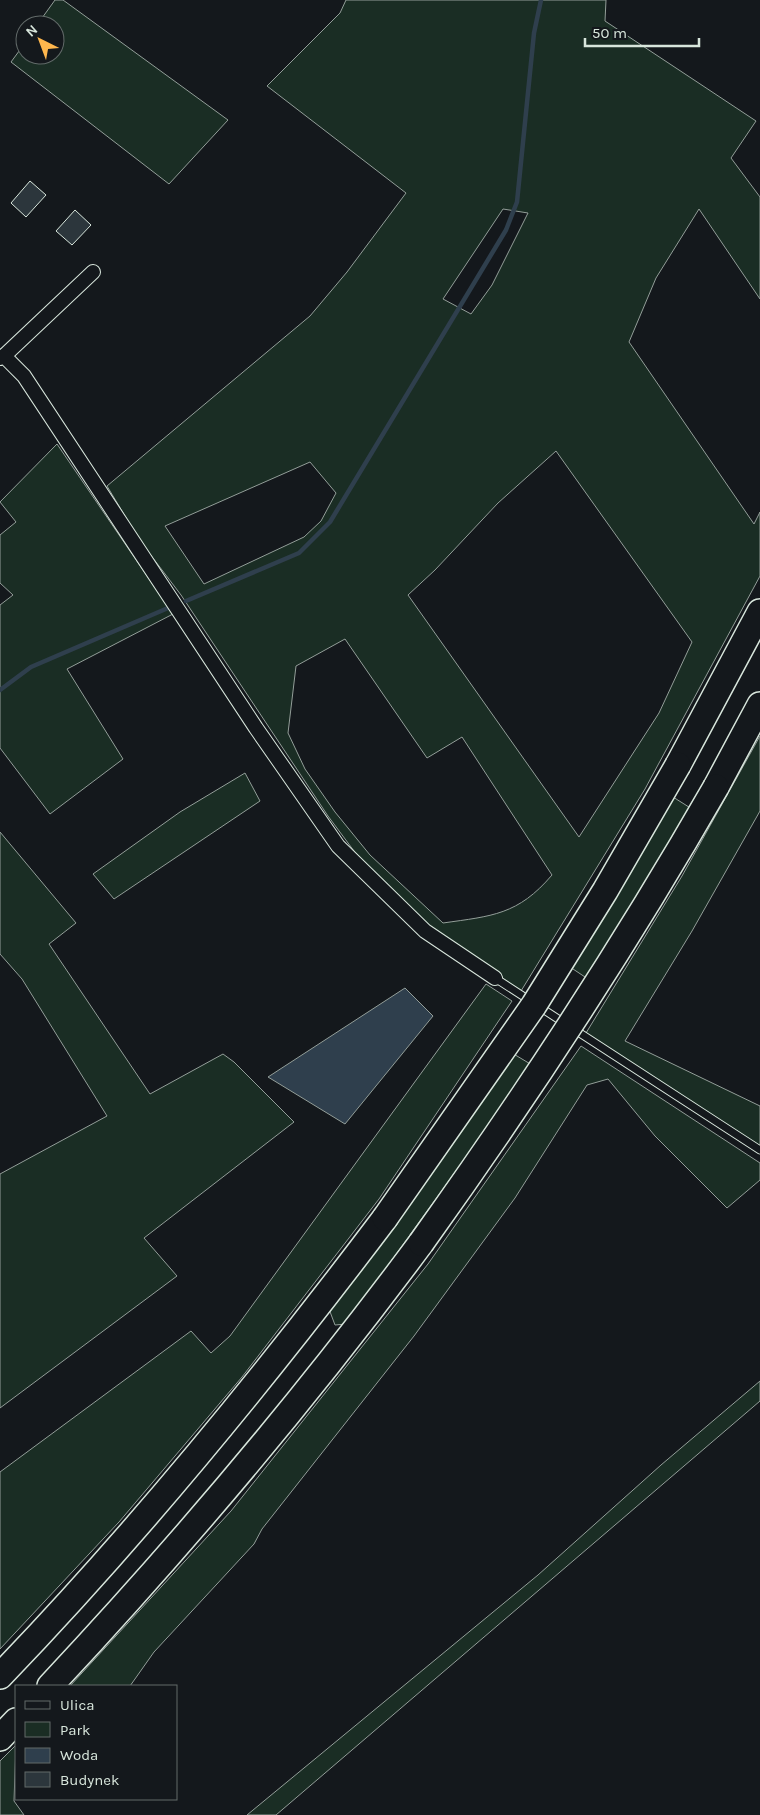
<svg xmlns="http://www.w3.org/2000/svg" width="760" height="1815" font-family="Karla,sans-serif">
<rect width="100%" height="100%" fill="#14181c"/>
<g fill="#1a2d24" stroke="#939e99" fill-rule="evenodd">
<path d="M 55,0 L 63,0 L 228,120 L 169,184 L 11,62 L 25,43 L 25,55 L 55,55 L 55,25 L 37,25 Z"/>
<path d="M 346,0 L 606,0 L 605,21 L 756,121 L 731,158 L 760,197 L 760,299 L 699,209 L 656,278 L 629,342 L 754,524 L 760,512 L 760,576 L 645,789 L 521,991 L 427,926 L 354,851 L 328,816 L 181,595 L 140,541 L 107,486 L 310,316 L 347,272 L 406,193 L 267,86 L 340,13 ZM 503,209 L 528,213 L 492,285 L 471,314 L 443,299 ZM 556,451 L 692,642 L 659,713 L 579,837 L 408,595 L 435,570 L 498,503 ZM 310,462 L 336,493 L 321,521 L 304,537 L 204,584 L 165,526 ZM 345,639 L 427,758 L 462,737 L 552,875 C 518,915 492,916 443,923 L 370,855 L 335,812 L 305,769 L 288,733 L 296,666 Z"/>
<path d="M 57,444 L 173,614 L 67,669 L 123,759 L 50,814 L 0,748 L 0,605 L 13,595 L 0,583 L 0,535 L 16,522 L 0,502 Z"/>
<path d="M 760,736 L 760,811 L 692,931 L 625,1041 L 760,1106 L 760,1147 L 586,1033 L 682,876 Z"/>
<path d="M 245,773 L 260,801 L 114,899 L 93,874 L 180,812 Z"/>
<path d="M 673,797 L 692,809 L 588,979 L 570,967 Z"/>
<path d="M 0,832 L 76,923 L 49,944 L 150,1094 L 223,1054 L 234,1062 L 294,1122 L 144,1238 L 177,1276 L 0,1408 L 0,1174 L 107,1116 L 22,979 L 0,954 Z"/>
<path d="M 486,984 L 512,1001 L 379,1199 L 242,1377 L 119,1522 L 0,1649 L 0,1472 L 191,1331 L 211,1353 L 230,1336 Z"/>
<path d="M 581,1046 L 760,1163 L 760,1180 L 727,1208 L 655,1136 L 608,1079 L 587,1085 L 515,1198 L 414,1336 L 262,1529 L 254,1544 L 154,1652 L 130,1686 L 70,1686 L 231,1511 L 428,1264 Z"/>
<path d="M 512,1053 L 532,1065 L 346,1324 L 335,1325 L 329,1309 Z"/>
<path d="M 760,1381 L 760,1401 L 276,1815 L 247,1815 L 538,1575 L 661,1465 Z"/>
<path d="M 16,1745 L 14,1801 L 24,1815 L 0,1815 L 0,1761 Z"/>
</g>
<path fill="#2f3f4d" stroke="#939e99" d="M 405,988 L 433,1016 L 345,1124 L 268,1077 Z"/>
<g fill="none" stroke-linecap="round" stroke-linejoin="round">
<g stroke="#2f3f4d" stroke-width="4.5">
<path d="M 186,601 L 299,553 L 330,522 L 506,230 L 517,202 L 534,33 L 541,0"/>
<path d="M 0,690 L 31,667 L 168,608"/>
</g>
</g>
<g fill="#2c363c" stroke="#d8e6dc">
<path d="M 30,181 L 46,195 L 26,217 L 11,203 Z"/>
<path d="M 75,210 L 91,225 L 72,245 L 56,231 Z"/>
</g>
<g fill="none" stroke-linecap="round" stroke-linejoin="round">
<g stroke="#d8e6dc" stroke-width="9">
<path id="lane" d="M 495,978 L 760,1150"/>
</g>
<g stroke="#d8e6dc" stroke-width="16">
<g id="street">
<path d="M 4,356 L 93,272"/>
<path d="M 0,358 L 4,356 L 24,376 L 256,728 L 338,846 L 425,931 L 495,978"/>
</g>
</g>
<g stroke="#d8e6dc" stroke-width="28">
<g id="highway">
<path d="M 678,765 L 760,612"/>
<path d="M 716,787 L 760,705"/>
<path d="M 0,1676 C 139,1532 265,1377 385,1218"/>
<path d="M 50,1686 C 182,1545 306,1398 421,1243"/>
<path d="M 0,1738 L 16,1721"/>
</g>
</g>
<use href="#lane" stroke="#14181c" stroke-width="7"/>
<use href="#street" stroke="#14181c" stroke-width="14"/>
<use href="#highway" stroke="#14181c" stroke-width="25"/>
<g stroke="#d8e6dc" stroke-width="28" stroke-linecap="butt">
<g id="highway-bridge">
<path d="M 385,1218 L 534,1005 L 605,891 L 678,765"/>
<path d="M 421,1243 C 527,1095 626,944 716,787"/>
</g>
</g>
<use href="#highway-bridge" stroke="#14181c" stroke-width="25"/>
</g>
<rect x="15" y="1685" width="162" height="115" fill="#14181c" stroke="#626a69"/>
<rect x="25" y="1701" width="25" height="8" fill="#14181c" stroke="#626a69"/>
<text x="60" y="1710" font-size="15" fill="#d8e6dc">Ulica</text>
<rect x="25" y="1722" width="25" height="15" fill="#1a2d24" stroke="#626a69"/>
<text x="60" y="1735" font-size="15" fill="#d8e6dc">Park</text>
<rect x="25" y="1748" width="25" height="15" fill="#2f3f4d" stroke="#626a69"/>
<text x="60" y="1760" font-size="15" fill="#d8e6dc">Woda</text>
<rect x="25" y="1772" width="25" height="15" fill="#2c363c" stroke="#626a69"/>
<text x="60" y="1785" font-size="15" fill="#d8e6dc">Budynek</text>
<g transform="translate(40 40) rotate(318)"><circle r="24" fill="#14181c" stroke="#626a69"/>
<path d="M0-4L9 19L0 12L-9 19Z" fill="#ffb74d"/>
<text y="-8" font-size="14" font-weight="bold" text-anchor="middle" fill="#d8e6dc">N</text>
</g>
<path d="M585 38v8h114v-8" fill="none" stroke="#d8e6dc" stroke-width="2.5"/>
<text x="592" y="38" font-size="15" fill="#d8e6dc" stroke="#14181c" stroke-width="4" paint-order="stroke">50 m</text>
</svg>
